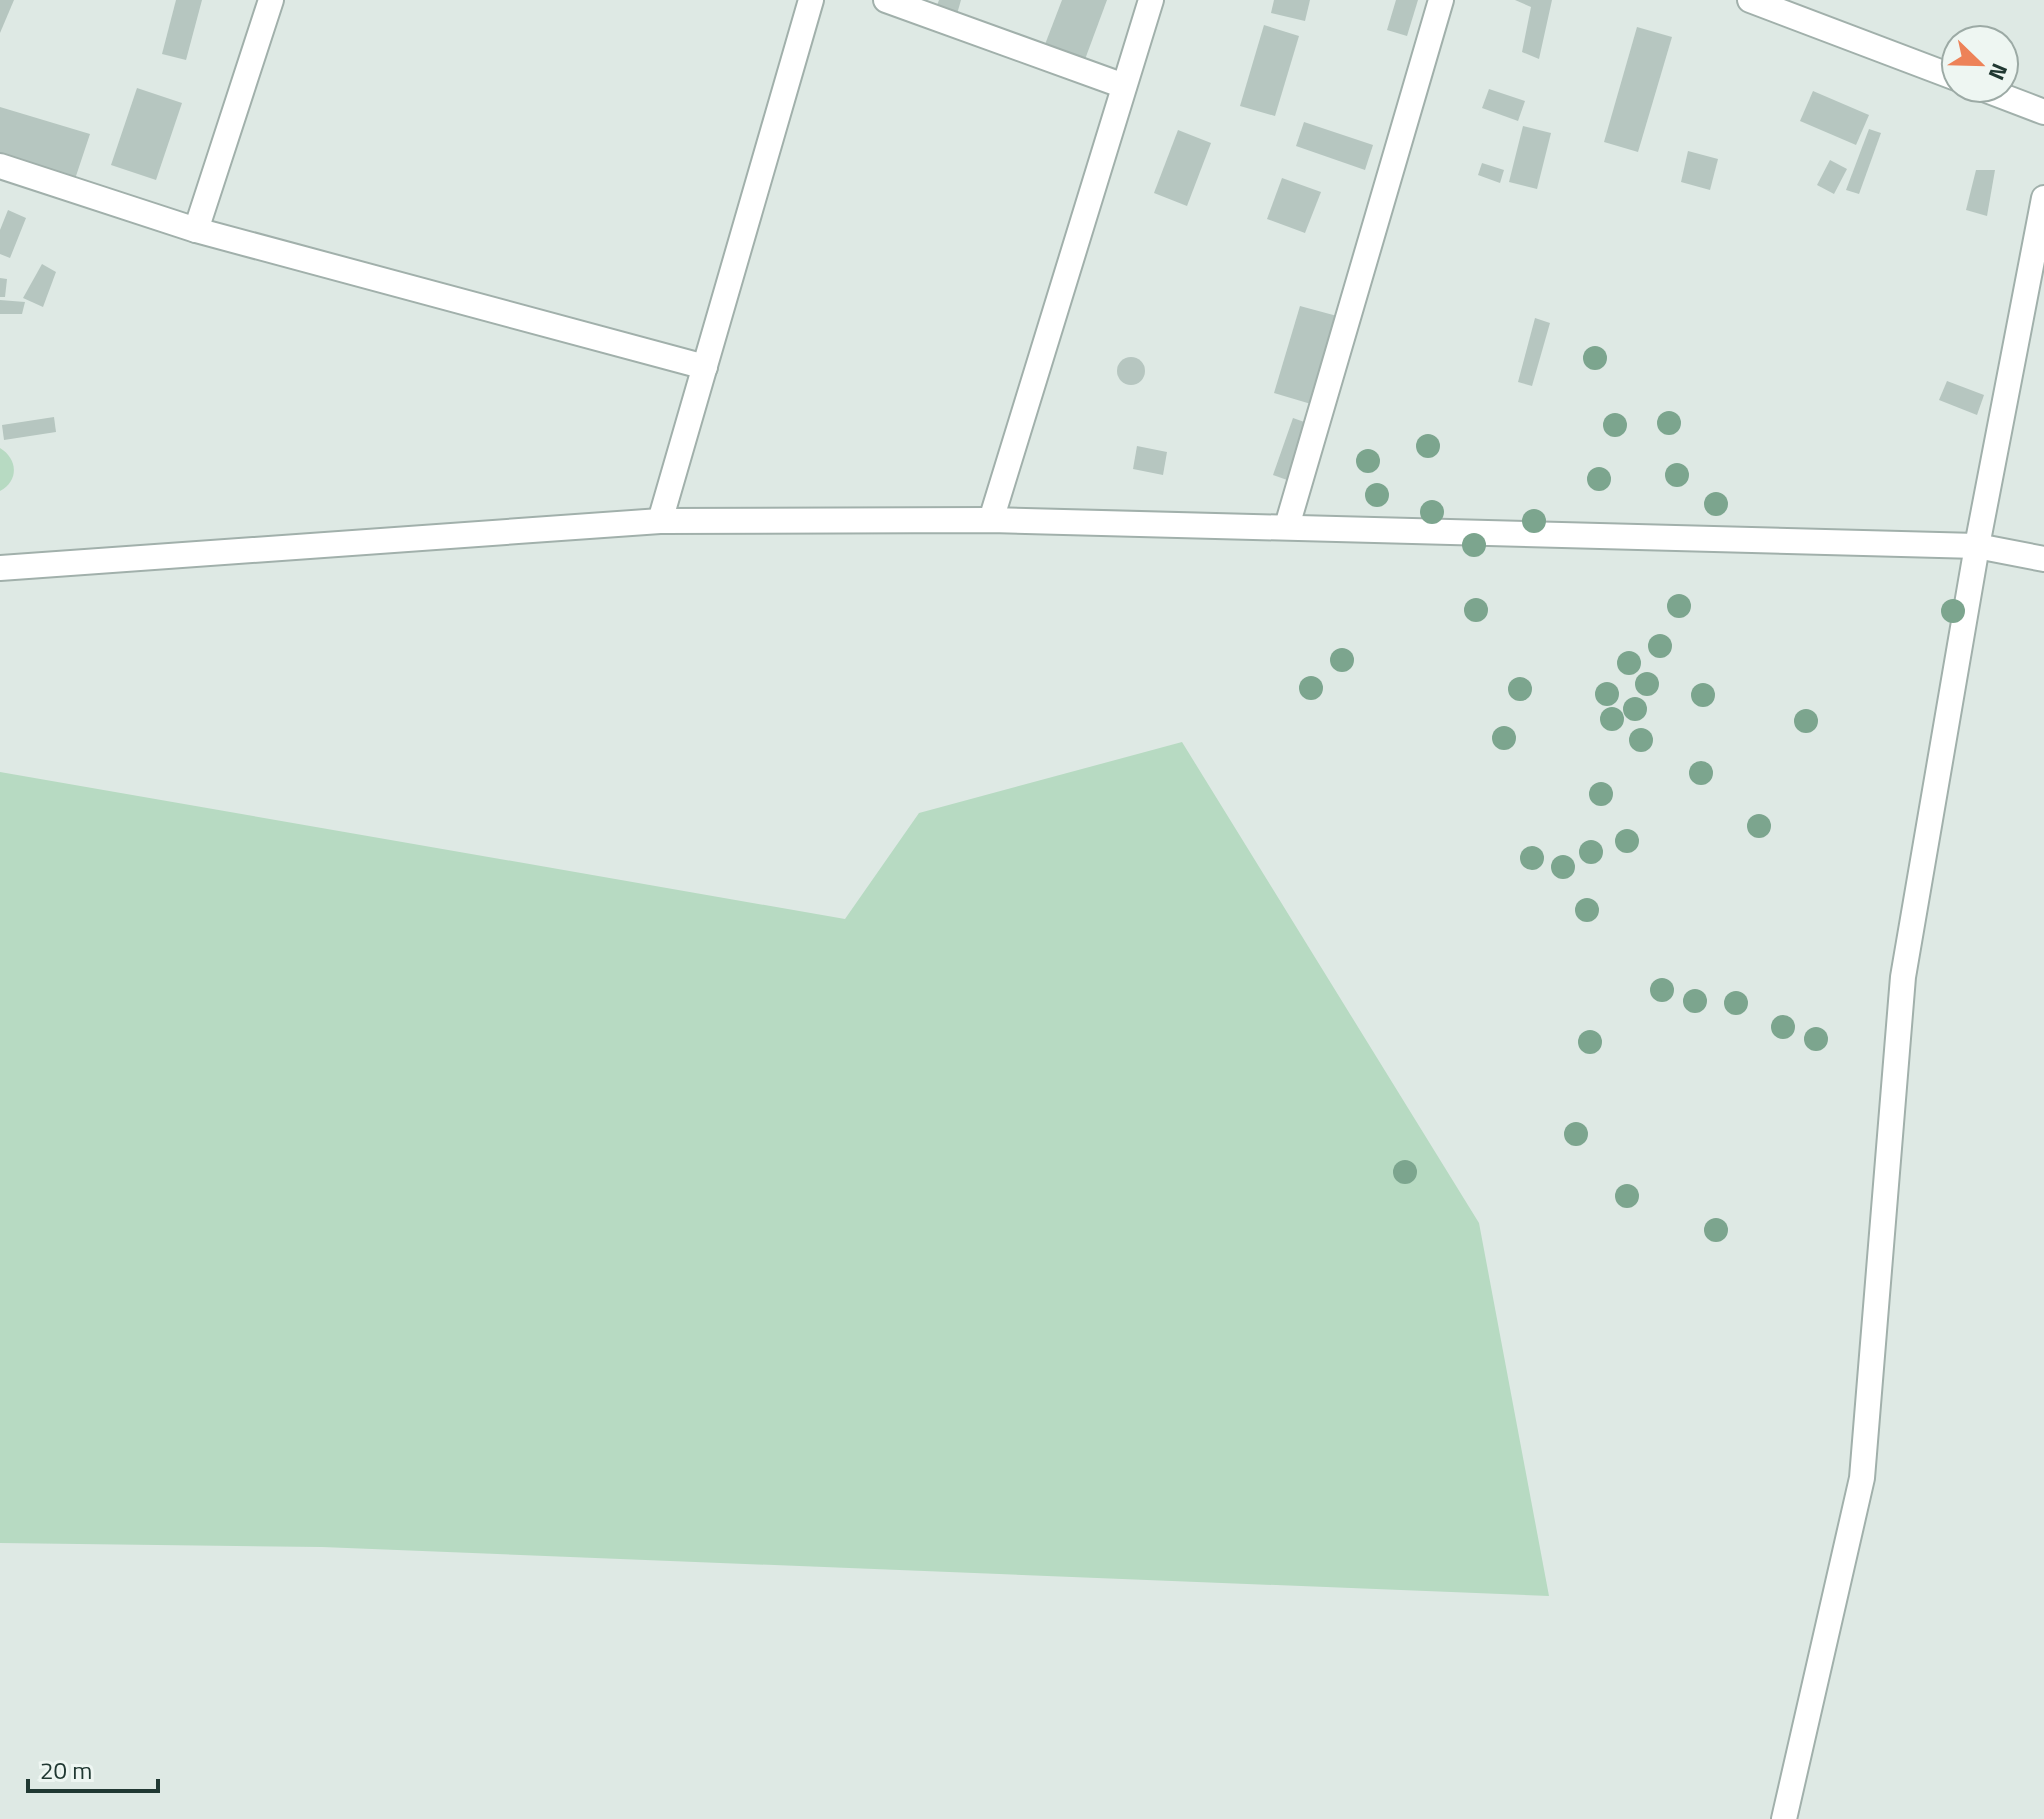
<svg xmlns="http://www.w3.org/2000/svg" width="2044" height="1819" font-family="'Titillium Web',sans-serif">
<rect width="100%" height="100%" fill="#dee9e4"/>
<g fill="#b7dac2">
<path d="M 0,448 C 18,459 19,481 0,491 Z"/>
<path d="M 1182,742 L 1479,1223 L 1549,1596 L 322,1547 L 0,1543 L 0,772 L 845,919 L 919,813 Z"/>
</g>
<g fill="#b6c6c0">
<path d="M 0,0 L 14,0 L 0,33 Z"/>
<path d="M 176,0 L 202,0 L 186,60 L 162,54 Z"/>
<path d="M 939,0 L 961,0 L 957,14 L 936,8 Z"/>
<path d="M 1062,0 L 1107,0 L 1084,62 L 1044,47 Z"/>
<path d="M 1274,0 L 1310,0 L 1305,21 L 1271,13 Z"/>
<path d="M 1396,0 L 1418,0 L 1407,36 L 1387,30 Z"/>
<path d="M 1515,0 L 1552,0 L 1539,59 L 1522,52 L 1531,7 Z"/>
<path d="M 1264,25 L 1299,36 L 1275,116 L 1240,106 Z"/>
<path d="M 1637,27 L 1672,37 L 1638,152 L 1604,142 Z"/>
<path d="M 137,88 L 182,103 L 156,180 L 111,165 Z"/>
<path d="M 1489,89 L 1525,101 L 1518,121 L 1482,108 Z"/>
<path d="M 1813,91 L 1869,115 L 1856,145 L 1800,121 Z"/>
<path d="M 0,107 L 90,134 L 73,185 L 0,159 Z"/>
<path d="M 1304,122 L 1373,145 L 1365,170 L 1296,146 Z"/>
<path d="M 1523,126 L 1551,133 L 1537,189 L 1509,182 Z"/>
<path d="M 1869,129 L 1881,133 L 1859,194 L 1846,190 Z"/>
<path d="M 1178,130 L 1211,143 L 1187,206 L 1154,193 Z"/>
<path d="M 1688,151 L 1718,159 L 1710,190 L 1681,182 Z"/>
<path d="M 1830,160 L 1847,169 L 1834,194 L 1817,185 Z"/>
<path d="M 1482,163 L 1504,170 L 1500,183 L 1478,175 Z"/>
<path d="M 1976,170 L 1995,170 L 1987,216 L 1966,210 Z"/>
<path d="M 1282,178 L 1321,192 L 1305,233 L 1267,219 Z"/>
<path d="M 8,210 L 26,218 L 10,258 L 0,254 L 0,230 Z"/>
<path d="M 42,264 L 56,272 L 43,307 L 23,298 Z"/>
<path d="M 0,278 L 7,279 L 5,297 L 0,297 Z"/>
<path d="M 0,300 L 25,302 L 22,314 L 0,314 Z"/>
<path d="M 1300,306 L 1337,316 L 1311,404 L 1274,393 Z"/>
<path d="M 1535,318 L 1550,323 L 1532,386 L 1518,382 Z"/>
<circle cx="1131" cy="371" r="14"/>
<path d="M 1947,381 L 1984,395 L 1977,415 L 1939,400 Z"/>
<path d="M 54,417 L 56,432 L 4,440 L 2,425 Z"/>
<path d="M 1293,418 L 1310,424 L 1290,481 L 1273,475 Z"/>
<path d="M 1137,446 L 1167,452 L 1163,475 L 1133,469 Z"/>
</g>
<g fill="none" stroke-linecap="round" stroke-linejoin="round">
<g stroke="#a1b0ab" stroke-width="28">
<g id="minor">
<path d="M 886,0 L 1124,86"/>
<path d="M 1750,0 L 1956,78"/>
<path d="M 1981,88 L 2044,112"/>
<path d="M 0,166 L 196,230 L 705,367"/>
<path d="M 196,230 L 271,0"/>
<path d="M 991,520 L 1151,0"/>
<path d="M 660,521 L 811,0"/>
<path d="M 1287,526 L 1441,0"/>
<path d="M 0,568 L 660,521 L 991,520 L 1977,546 L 2044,559"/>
<path d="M 1784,1819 L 1862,1478 L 1903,977 L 1977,546 L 2044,198"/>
</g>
</g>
<use href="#minor" stroke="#fff" stroke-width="24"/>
</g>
<g fill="#7ca58e">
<circle cx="1595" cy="358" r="12"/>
<circle cx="1669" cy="423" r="12"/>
<circle cx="1615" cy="425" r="12"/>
<circle cx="1428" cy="446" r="12"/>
<circle cx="1368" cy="461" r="12"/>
<circle cx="1677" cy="475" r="12"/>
<circle cx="1599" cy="479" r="12"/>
<circle cx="1377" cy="495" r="12"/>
<circle cx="1716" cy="504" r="12"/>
<circle cx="1432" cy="512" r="12"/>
<circle cx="1534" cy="521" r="12"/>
<circle cx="1474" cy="545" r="12"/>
<circle cx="1679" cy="606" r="12"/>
<circle cx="1476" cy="610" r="12"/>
<circle cx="1953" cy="611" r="12"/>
<circle cx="1660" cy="646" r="12"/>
<circle cx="1342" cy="660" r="12"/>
<circle cx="1629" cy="663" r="12"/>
<circle cx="1647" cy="684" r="12"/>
<circle cx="1311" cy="688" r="12"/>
<circle cx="1520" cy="689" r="12"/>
<circle cx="1607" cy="694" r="12"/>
<circle cx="1703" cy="695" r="12"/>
<circle cx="1635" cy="709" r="12"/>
<circle cx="1612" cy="719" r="12"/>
<circle cx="1806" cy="721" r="12"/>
<circle cx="1504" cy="738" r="12"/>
<circle cx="1641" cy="740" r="12"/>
<circle cx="1701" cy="773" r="12"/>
<circle cx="1601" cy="794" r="12"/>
<circle cx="1759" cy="826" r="12"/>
<circle cx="1627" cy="841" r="12"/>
<circle cx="1591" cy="852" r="12"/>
<circle cx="1532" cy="858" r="12"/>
<circle cx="1563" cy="867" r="12"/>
<circle cx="1587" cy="910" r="12"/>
<circle cx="1662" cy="990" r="12"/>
<circle cx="1695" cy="1001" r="12"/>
<circle cx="1736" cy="1003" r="12"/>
<circle cx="1783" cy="1027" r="12"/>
<circle cx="1816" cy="1039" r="12"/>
<circle cx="1590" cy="1042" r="12"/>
<circle cx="1576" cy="1134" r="12"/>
<circle cx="1405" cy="1172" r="12"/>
<circle cx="1627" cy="1196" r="12"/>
<circle cx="1716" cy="1230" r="12"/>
</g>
<g transform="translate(1980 64) rotate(113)"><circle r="38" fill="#eef6f2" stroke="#9caaa5" stroke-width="2"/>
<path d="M0-6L14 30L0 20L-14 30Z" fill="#ed8258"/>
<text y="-12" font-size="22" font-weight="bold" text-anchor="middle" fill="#203832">N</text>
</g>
<path d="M28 1779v12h130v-12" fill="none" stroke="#203832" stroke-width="4"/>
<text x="40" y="1779" font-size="24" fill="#203832" stroke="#eef6f2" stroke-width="6" paint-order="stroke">20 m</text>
</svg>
